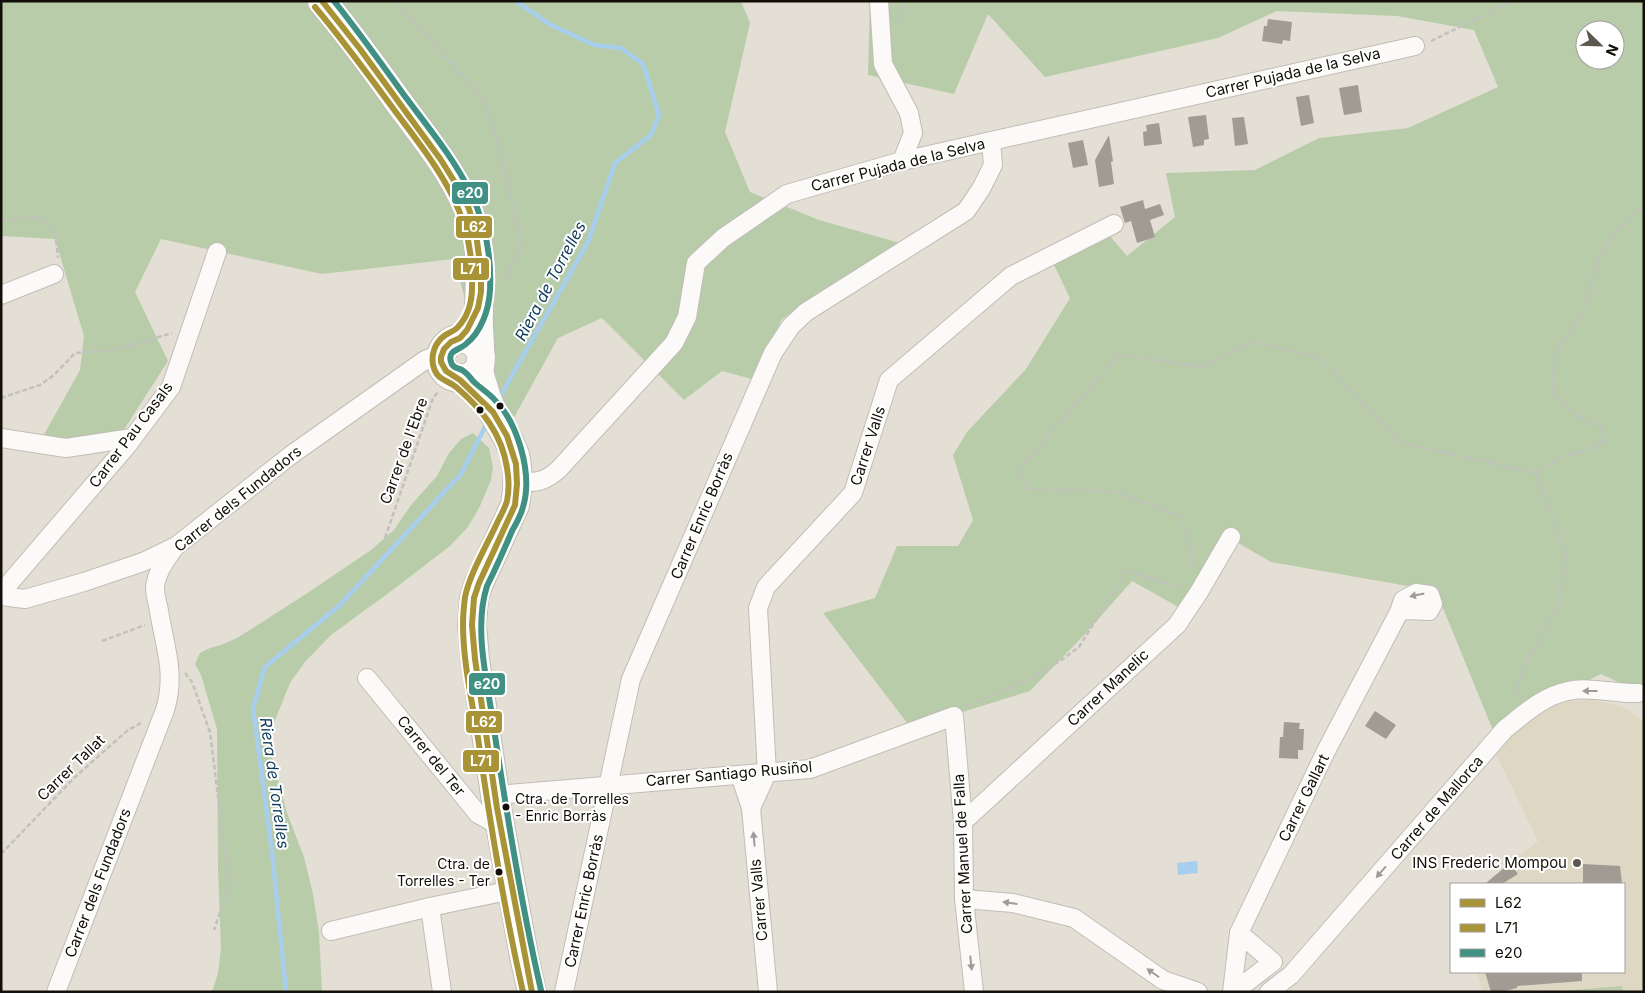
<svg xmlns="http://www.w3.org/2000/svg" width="1645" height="993" font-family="Inter,sans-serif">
<rect width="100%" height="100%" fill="#e4dfd4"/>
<path fill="#ded7c3" d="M 1595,700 L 1623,707 L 1644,721 L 1644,992 L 1483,992 L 1477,972 L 1624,972 L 1624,884 L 1483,884 L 1538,841 L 1495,752 L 1528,721 L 1551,707 L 1568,701 Z"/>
<g fill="#b8ccaa" fill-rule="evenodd">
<path d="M 1,1 L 741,1 L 750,23 L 725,132 L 750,192 L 819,220 L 900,243 L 782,319 L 752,379 L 722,371 L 684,400 L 602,318 L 558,338 L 512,421 L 468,310 L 454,259 L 322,274 L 161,239 L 135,292 L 168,361 L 116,442 L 37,447 L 80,370 L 84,336 L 55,239 L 1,236 Z"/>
<path d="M 870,1 L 1644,1 L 1644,694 L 1601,674 L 1492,728 L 1436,591 L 1271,562 L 1228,537 L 1182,609 L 1132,581 L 1085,634 L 1030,691 L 911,728 L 823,613 L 875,598 L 897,546 L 958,546 L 973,520 L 953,455 L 967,432 L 1026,369 L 1070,298 L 1054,265 L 1110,236 L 1127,256 L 1175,217 L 1166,173 L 1255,170 L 1319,138 L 1408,128 L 1498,87 L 1474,30 L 1397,16 L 1277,11 L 1218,38 L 1045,77 L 988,14 L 954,94 L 868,75 ZM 1585,30 L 1615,30 L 1615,60 L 1585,60 Z"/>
<path d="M 473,433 L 489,448 L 493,467 L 491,480 L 480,506 L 468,527 L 450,546 L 394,589 L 331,635 L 305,662 L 290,683 L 271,730 L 271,754 L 287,813 L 304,857 L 313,894 L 319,932 L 322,992 L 212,992 L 218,973 L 221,948 L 218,870 L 217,729 L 201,675 L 195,664 L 200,653 L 210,648 L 221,645 L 237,638 L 306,594 L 371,550 L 394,530 L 411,505 L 437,476 L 449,453 L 461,439 Z"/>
<path d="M 1622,986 L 1623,992 L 1551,992 Z"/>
</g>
<path fill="#a7ceed" d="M 1197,861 L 1198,873 L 1178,875 L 1177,863 Z"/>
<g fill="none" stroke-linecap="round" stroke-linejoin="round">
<g stroke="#a7ceed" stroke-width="4.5">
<path d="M 498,401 L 515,370 L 588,242 L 615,163 L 651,135 L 659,115 L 643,64 L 621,48 L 594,45 L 549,24 L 516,1"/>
<path d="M 286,992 L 272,852 L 253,708 L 265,667 L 340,605 L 461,474 L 485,427"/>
</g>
</g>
<g fill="#a09b93">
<path d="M 1268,19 L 1292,22 L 1290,41 L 1283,40 L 1282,44 L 1262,41 L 1264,26 L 1267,26 Z"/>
<path d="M 1358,85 L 1362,112 L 1344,115 L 1339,88 Z"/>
<path d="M 1309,95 L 1314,123 L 1301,126 L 1296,97 Z"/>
<path d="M 1206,115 L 1209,139 L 1204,140 L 1204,145 L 1193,147 L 1188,117 Z"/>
<path d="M 1244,117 L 1248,144 L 1235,146 L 1232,118 Z"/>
<path d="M 1159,123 L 1162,144 L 1144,146 L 1143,132 L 1147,131 L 1146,125 Z"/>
<path d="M 1109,135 L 1113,161 L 1111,162 L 1114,184 L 1099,187 L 1095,160 Z"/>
<path d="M 1083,140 L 1088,165 L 1073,168 L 1068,143 Z"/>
<path d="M 1143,200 L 1145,209 L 1160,204 L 1164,215 L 1150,220 L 1155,237 L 1137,243 L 1131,221 L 1125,223 L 1120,207 Z"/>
<path d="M 1375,711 L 1396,725 L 1386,739 L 1365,726 Z"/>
<path d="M 1284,722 L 1300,723 L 1299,729 L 1304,729 L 1303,750 L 1298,750 L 1298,759 L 1279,758 L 1280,737 L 1283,737 Z"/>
<path d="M 1510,863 L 1518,874 L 1502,884 L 1485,884 Z"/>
<path d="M 1583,864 L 1620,866 L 1622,884 L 1583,884 Z"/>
<path d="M 1485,972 L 1582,972 L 1582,981 L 1517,986 L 1517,988 L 1500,992 L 1491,992 Z"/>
</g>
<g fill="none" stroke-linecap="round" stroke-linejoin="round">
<g stroke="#c1bdb5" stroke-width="20">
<g id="street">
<path d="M 879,1 L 883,64 L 909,113 L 913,133 L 902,161"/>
<path d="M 1,295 L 54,274"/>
<path d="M 1,438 L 66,448 L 132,438"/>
<path d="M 517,482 C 536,483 545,482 559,469 L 674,343 L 687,317 L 696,263 L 723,238 L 787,194 L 902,161 L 1415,46"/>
<path d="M 1,593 L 126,447 L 171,387 L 217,252"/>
<path d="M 1,596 L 25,599 L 84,582 L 143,562 L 174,547"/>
<path d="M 367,678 L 478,814 L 501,827"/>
<path d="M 740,775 L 751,808 L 768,992"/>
<path d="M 495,795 L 810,769 L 954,716 L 963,822 L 964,899 L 974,992"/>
<path d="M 751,808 L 767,773 L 758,608 L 766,587 L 853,493 L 889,380 L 1011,276 L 1114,224"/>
<path d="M 963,822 L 1177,625 L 1199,592 L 1231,537"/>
<path d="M 964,899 L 1013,903 L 1074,918 L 1163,980 L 1198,992"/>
<path d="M 430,907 L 442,992"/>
<path d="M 331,931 L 430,907 L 512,890"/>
<path d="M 56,992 L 165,710 C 176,673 165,648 159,611 C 158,604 155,596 155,588 C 156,573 166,559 175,547 L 291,455 L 425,360 L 442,353"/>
<path d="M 564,992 L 631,679 L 773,353 L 791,326 L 806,312 L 966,211 L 981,189 L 993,165 L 991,141"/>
<path d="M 1232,992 L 1239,933 L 1325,753 L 1399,612 L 1403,600 L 1416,593 L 1430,595 L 1433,604 L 1429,611 L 1408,610 L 1399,612"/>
<path d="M 1234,992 L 1273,962 L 1239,933"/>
<path d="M 1269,992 L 1291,975 L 1505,729 C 1524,714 1543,696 1568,691 C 1589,686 1616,694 1638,693"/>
</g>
</g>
<g stroke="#c1bdb5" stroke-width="30">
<g id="primary">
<path d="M 322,1 C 350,34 375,69 400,104 C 428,142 460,180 474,226 C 483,254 479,284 479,313 C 478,325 480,338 480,350"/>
<path d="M 480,366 C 469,389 434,377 442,353 C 447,337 469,333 478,348 C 482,354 481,359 480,366 C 479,372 481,379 483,385 C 485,393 488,402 492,410 C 499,425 510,439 515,455 C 519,471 518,488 515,505 L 479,583 L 474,598 L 472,625 L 475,659 L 497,808 L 524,956 L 532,992"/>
</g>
</g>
<g stroke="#c3c1bd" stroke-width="2.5" stroke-dasharray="5 2.5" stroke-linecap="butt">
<path d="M 392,1 L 410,17 L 482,98 L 498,142 L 522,246 L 502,283"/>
<path d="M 898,23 L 905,1"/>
<path d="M 1431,41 L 1513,1"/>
<path d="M 1,221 C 20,218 47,210 54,234 C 57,241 57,250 58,258"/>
<path d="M 1,398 L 40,385 L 54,375 L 75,353 L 115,350 L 172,333"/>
<path d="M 385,538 L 433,398 L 439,391"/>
<path d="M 1194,568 L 1182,517 L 1114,491 L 1027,489 L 1019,470 L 1119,354 L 1201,367 L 1253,342 L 1321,358 L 1399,442 L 1536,473"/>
<path d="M 102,641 L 145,625"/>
<path d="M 185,673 L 192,682 L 210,732 L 229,886 L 214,930"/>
<path d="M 1514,700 L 1523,668 L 1559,605 L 1566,555 L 1536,473 L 1560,457 L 1585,451 L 1605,440 L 1600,427 L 1578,416 L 1555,395 L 1552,377 L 1558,346 L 1581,317 L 1602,250 L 1635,211 L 1644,210"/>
<path d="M 966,706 L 1028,680 L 1063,659 L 1079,647 L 1127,571 L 1184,588"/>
<path d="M 1,854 L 74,778 L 128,730 L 143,722"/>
</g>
<use href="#street" stroke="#fbfaf9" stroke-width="18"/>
<use href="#primary" stroke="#fbfaf9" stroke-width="28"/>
<g stroke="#fff" stroke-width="10">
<path id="bus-1" d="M 322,1 L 360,49 L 441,160 L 461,192 L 469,209 L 476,233 L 481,272 L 481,292 L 478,308 L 467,330 L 460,338 L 451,342 L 444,349 L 441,357 L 441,362 L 446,371 L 460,380 L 493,412 L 507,436 L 516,464 L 517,484 L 515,505 L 479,583 L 474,598 L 472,625 L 475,659 L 497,808 L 532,992"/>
</g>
<g stroke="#fff" stroke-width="10">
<path id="bus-2" d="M 315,7 C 342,39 367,73 392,107 C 435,165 475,210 472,287 C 472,302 468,317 457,328 C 454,331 448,333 444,336 C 435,343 431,354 433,365 C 437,381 446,379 456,387 C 482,409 502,434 507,468 C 509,479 509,491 507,501 C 505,508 501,515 498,521 C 488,543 470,573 465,597 C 464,605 463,615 463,624 C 463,662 472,701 478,738 C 490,823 504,908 523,992"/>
</g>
<g stroke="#fff" stroke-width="10">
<path id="bus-3" d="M 334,1 C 358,31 381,63 404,95 C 452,159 494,205 490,290 C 489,310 481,332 466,344 C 460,350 447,350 451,362 C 452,368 458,368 462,370 C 467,373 470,377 473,381 C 479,387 487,392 493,398 C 518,422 533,474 523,507 C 521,515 516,524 512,531 C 504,550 496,568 487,586 C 473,629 488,684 494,729 C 507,816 521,904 541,990"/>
</g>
<use href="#bus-1" stroke="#a89436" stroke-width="6"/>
<use href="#bus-2" stroke="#a89436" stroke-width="6"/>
<use href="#bus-3" stroke="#409183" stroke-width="6"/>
</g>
<defs><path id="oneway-solid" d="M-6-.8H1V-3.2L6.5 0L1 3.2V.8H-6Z" transform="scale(1.25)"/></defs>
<g fill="#9e9c99">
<use href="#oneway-solid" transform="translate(1417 595) rotate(168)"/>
<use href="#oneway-solid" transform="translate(1590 691) rotate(-180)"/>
<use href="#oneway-solid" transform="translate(754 839) rotate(-95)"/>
<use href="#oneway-solid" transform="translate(1381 872) rotate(131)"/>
<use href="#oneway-solid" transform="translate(1010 903) rotate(-172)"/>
<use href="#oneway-solid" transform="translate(971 963) rotate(84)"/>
<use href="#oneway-solid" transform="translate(1153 973) rotate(-145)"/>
</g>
<g fill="#120f08" stroke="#fff" stroke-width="2">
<circle cx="500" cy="406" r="4.5"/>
<circle cx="480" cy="410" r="4.5"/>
<circle cx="506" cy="807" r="4.5"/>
<circle cx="499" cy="872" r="4.5"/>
</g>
<circle fill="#5c584f" stroke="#fff" stroke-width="2" cx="1577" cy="863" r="5"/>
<g text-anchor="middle" stroke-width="4" stroke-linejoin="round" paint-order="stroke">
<g font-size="14" fill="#120f08" stroke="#fff" text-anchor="start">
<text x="515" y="804">Ctra. de Torrelles<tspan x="515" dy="17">- Enric Borràs</tspan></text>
<text x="490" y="869" text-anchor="end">Ctra. de<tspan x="490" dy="17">Torrelles - Ter</tspan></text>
</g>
<g font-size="15" fill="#120f08" stroke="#fff">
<text transform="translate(1293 73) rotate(-13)" y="5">Carrer Pujada de la Selva</text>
<text transform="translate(898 165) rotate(-14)" y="5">Carrer Pujada de la Selva</text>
<text transform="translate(131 435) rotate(-53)" y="5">Carrer Pau Casals</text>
<text transform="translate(868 446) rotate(-72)" y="5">Carrer Valls</text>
<text transform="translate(404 451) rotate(-70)" y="5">Carrer de l'Ebre</text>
<text transform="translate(238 499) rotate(-39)" y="5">Carrer dels Fundadors</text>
<text transform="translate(702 516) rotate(-67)" y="5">Carrer Enric Borràs</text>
<text transform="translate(1108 688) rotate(-43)" y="5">Carrer Manelic</text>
<text transform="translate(431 756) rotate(51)" y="5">Carrer del Ter</text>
<text transform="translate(71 768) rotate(-44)" y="5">Carrer Tallat</text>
<text transform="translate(729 774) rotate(-5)" y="5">Carrer Santiago Rusiñol</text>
<text transform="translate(1304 798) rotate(-64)" y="5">Carrer Gallart</text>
<text transform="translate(1437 808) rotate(-49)" y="5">Carrer de Mallorca</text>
<text transform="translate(963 854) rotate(-93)" y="5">Carrer Manuel de Falla</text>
<text transform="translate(98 883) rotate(-69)" y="5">Carrer dels Fundadors</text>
<text transform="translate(759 900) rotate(-95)" y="5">Carrer Valls</text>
<text transform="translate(584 901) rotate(-78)" y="5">Carrer Enric Borràs</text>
</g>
<g font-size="15" fill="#120f08" stroke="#fff" text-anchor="end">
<text x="1567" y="868">INS Frederic Mompou</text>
</g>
<g font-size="16" font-style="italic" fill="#0f3b5b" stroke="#fff">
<text transform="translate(550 281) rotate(-62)" y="6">Riera de Torrelles</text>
<text transform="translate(275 783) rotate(82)" y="6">Riera de Torrelles</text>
</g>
</g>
<g stroke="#fff" stroke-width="2">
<rect x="451" y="181" width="38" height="24" rx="5" fill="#409183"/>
<rect x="455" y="215" width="38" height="24" rx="5" fill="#a89436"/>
<rect x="452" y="257" width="38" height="24" rx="5" fill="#a89436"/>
<rect x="468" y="672" width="38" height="24" rx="5" fill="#409183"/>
<rect x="465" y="710" width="38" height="24" rx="5" fill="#a89436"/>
<rect x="462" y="749" width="38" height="24" rx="5" fill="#a89436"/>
</g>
<g font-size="14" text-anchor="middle" font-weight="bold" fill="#fff">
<text x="470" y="198">e20</text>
<text x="474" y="232">L62</text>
<text x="471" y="274">L71</text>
<text x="487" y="689">e20</text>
<text x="484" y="727">L62</text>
<text x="481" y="766">L71</text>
</g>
<rect width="1645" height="993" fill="none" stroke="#120f08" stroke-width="5"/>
<rect x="1450" y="883" width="175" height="90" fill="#ffffff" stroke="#a09f9c"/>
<rect x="1460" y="899" width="25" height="8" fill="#a89436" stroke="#a09f9c"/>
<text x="1495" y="908" font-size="15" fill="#120f08">L62</text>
<rect x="1460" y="924" width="25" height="8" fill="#a89436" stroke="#a09f9c"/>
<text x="1495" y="933" font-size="15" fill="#120f08">L71</text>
<rect x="1460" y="949" width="25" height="8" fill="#409183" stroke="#a09f9c"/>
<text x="1495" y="958" font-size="15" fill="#120f08">e20</text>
<g transform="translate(1600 45) rotate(113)"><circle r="24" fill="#ffffff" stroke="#a09f9c"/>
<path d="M0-4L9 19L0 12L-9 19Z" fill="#5c584f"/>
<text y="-8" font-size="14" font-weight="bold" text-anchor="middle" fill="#120f08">N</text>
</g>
</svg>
